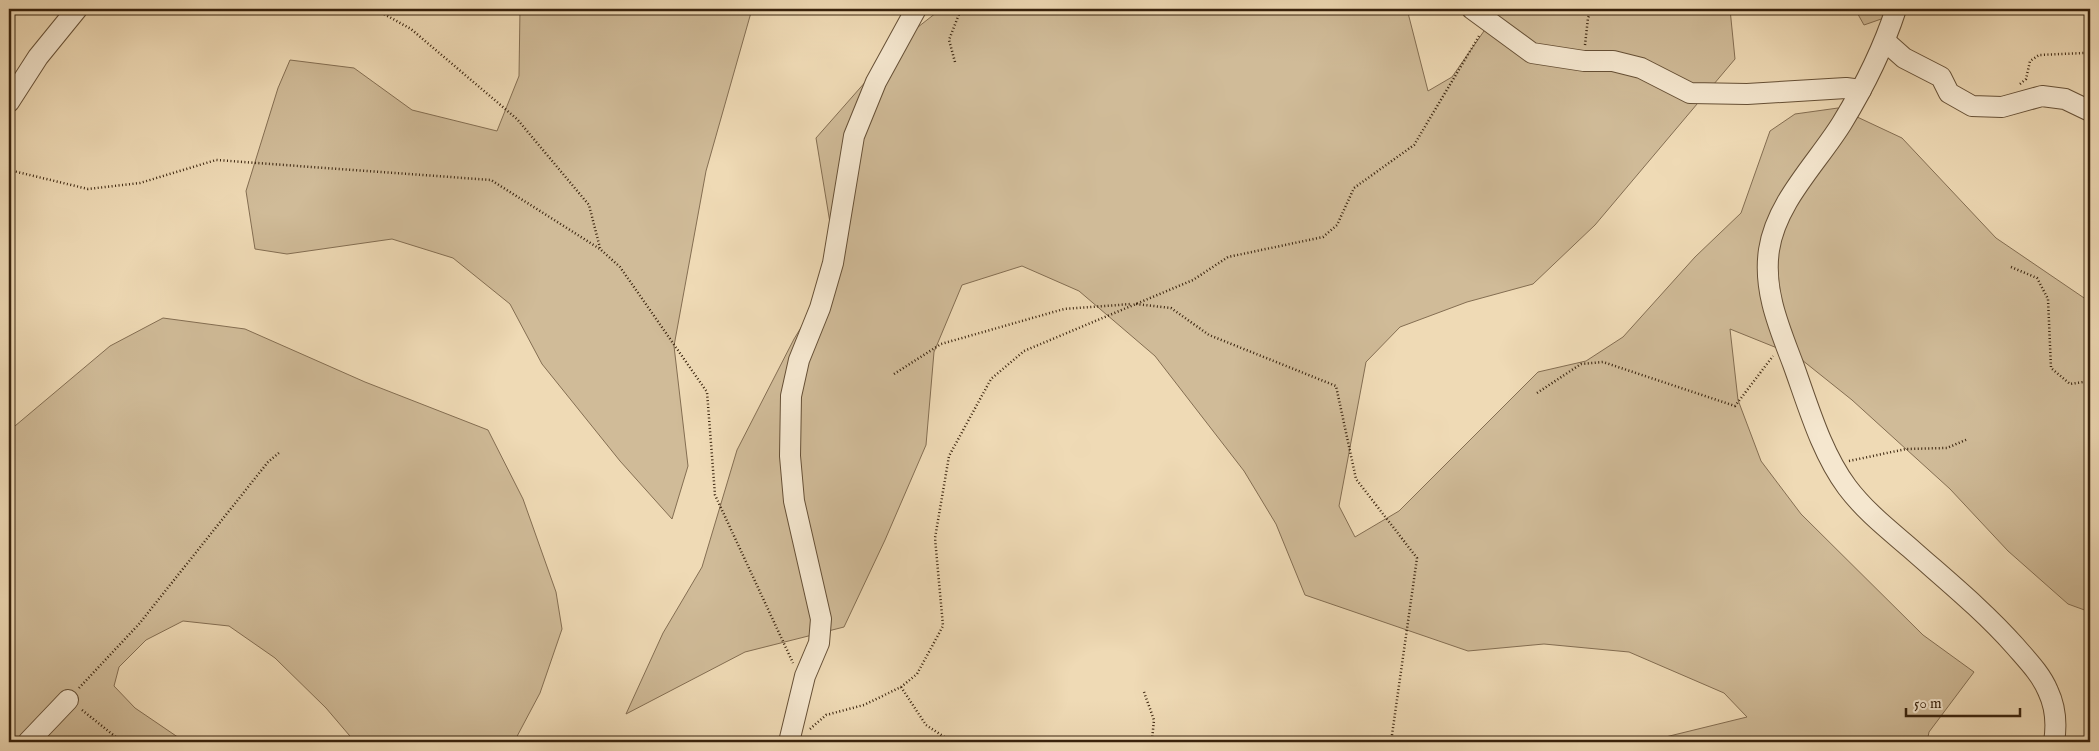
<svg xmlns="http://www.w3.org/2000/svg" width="2099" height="751" font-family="'IM FELL English',serif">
<rect width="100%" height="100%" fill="#efdab5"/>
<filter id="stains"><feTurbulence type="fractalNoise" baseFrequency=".004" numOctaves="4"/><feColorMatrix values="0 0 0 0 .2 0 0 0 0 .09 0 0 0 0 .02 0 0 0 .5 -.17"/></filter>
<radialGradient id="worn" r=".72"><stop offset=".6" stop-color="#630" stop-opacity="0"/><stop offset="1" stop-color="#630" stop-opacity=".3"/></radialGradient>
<g fill="#d0bb98" stroke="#846e52">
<path d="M 520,9 L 752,9 L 706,171 L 674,346 L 688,466 L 672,519 L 620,461 L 542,364 L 510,304 L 453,258 L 392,239 L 287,254 L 255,249 L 246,191 L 278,88 L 290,60 L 354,68 L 412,110 L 497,131 L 519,76 Z"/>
<path d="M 941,9 L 1407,9 L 1428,91 L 1452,77 L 1484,31 L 1493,9 L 1730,9 L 1735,59 L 1595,225 L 1533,284 L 1467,302 L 1400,327 L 1366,362 L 1339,506 L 1355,537 L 1399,511 L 1538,372 L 1586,361 L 1623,337 L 1695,257 L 1741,213 L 1770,131 L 1795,114 L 1838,108 L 1902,138 L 1996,238 L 2090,302 L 2090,612 L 2068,604 L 2008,551 L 1950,489 L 1852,400 L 1797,356 L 1730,329 L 1738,400 L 1761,461 L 1801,514 L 1923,635 L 1974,672 L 1929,732 L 1927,742 L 1645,742 L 1747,717 L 1724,693 L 1629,652 L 1544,644 L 1468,651 L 1305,595 L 1276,524 L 1244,471 L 1155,356 L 1079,291 L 1022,266 L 962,285 L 934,352 L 926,445 L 885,540 L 844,627 L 745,652 L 626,714 L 663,633 L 702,567 L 737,450 L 794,339 L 824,290 L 832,235 L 816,138 L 904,38 Z"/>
<path d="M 1855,9 L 1910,9 L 1864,25 Z"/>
<path d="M 163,318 L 245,329 L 365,382 L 488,430 L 523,499 L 556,592 L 562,629 L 540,693 L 514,742 L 355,742 L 326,708 L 275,658 L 229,626 L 183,621 L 146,640 L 119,667 L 114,686 L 135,708 L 185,742 L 9,742 L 9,431 L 110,346 Z"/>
</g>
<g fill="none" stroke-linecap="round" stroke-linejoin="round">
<g stroke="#665036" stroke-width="22">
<g id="minor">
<path d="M 1472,9 L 1532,53 L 1584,61 L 1613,61 L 1641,68 L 1690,93 L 1747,94 L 1846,88 L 1861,90"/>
<path d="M 1896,9 C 1883,49 1864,87 1842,123 C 1818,162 1776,202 1769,250 C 1763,290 1779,327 1793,364 C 1808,405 1821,452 1847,487 C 1865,511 1888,529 1910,548 C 1946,580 1983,610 2015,646 C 2027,660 2041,674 2048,691 C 2056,708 2057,724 2054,742"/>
<path d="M 1886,42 L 1904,58 L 1941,77 L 1949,93 L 1972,106 L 2002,107 L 2042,96 L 2065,99 L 2090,111"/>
<path d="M 9,102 L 38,57 L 77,9"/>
<path d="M 28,742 L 68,700"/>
<path d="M 789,742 L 805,676 L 819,643 L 821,619 L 794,501 L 790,456 L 791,396 L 799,360 L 820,308 L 833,263 L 854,136 L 876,82 L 916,9"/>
</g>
</g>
<g stroke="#38220c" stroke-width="2.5" stroke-dasharray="1 2.5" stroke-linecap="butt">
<path d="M 375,9 L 411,29 L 517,119 L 589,205 L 600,248"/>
<path d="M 1585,45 L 1588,18 L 1592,9"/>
<path d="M 955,62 L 949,40 L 961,9"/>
<path d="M 2020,84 L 2026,79 L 2030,61 L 2039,55 L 2084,53 L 2090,55"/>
<path d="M 9,170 L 88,189 L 140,183 L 216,160 L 491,180 L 600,249 L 620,267 L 707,392 L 715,495 L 793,663"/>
<path d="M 2011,267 L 2037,278 L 2048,299 L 2051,368 L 2070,384 L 2090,381"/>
<path d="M 1136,304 L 1171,308 L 1209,335 L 1336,386 L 1356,479 L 1417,558 L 1391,742"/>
<path d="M 894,374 L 941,344 L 1064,309 L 1131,304"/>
<path d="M 1537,393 L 1581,364 L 1603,362 L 1735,406 L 1773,356"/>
<path d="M 1849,461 L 1906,449 L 1947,448 L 1968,439"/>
<path d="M 901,687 L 926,725 L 952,742"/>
<path d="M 79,688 L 139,624 L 268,462 L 280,452"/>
<path d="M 1144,692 L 1154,720 L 1152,740 L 1149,742"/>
<path d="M 82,710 L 122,742"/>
<path d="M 810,729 L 826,715 L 864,705 L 901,687 L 917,674 L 943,626 L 935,538 L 949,456 L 991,379 L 1024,351 L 1193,280 L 1228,257 L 1323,237 L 1337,225 L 1354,188 L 1414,145 L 1479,36"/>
</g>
<use href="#minor" stroke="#f5e7cf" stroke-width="20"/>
</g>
<rect width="2099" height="751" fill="none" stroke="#efdab5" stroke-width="30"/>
<rect x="10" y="10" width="2079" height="731" fill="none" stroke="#38220c" stroke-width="2.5"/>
<rect x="15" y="15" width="2069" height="721" fill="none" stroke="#38220c"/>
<path d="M1906 708v8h114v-8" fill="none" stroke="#38220c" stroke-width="2.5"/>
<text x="1914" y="708" font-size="15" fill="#38220c" stroke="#f5e7cf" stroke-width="4" paint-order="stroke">50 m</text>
<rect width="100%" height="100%" filter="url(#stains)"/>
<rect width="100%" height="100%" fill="url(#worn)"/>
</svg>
